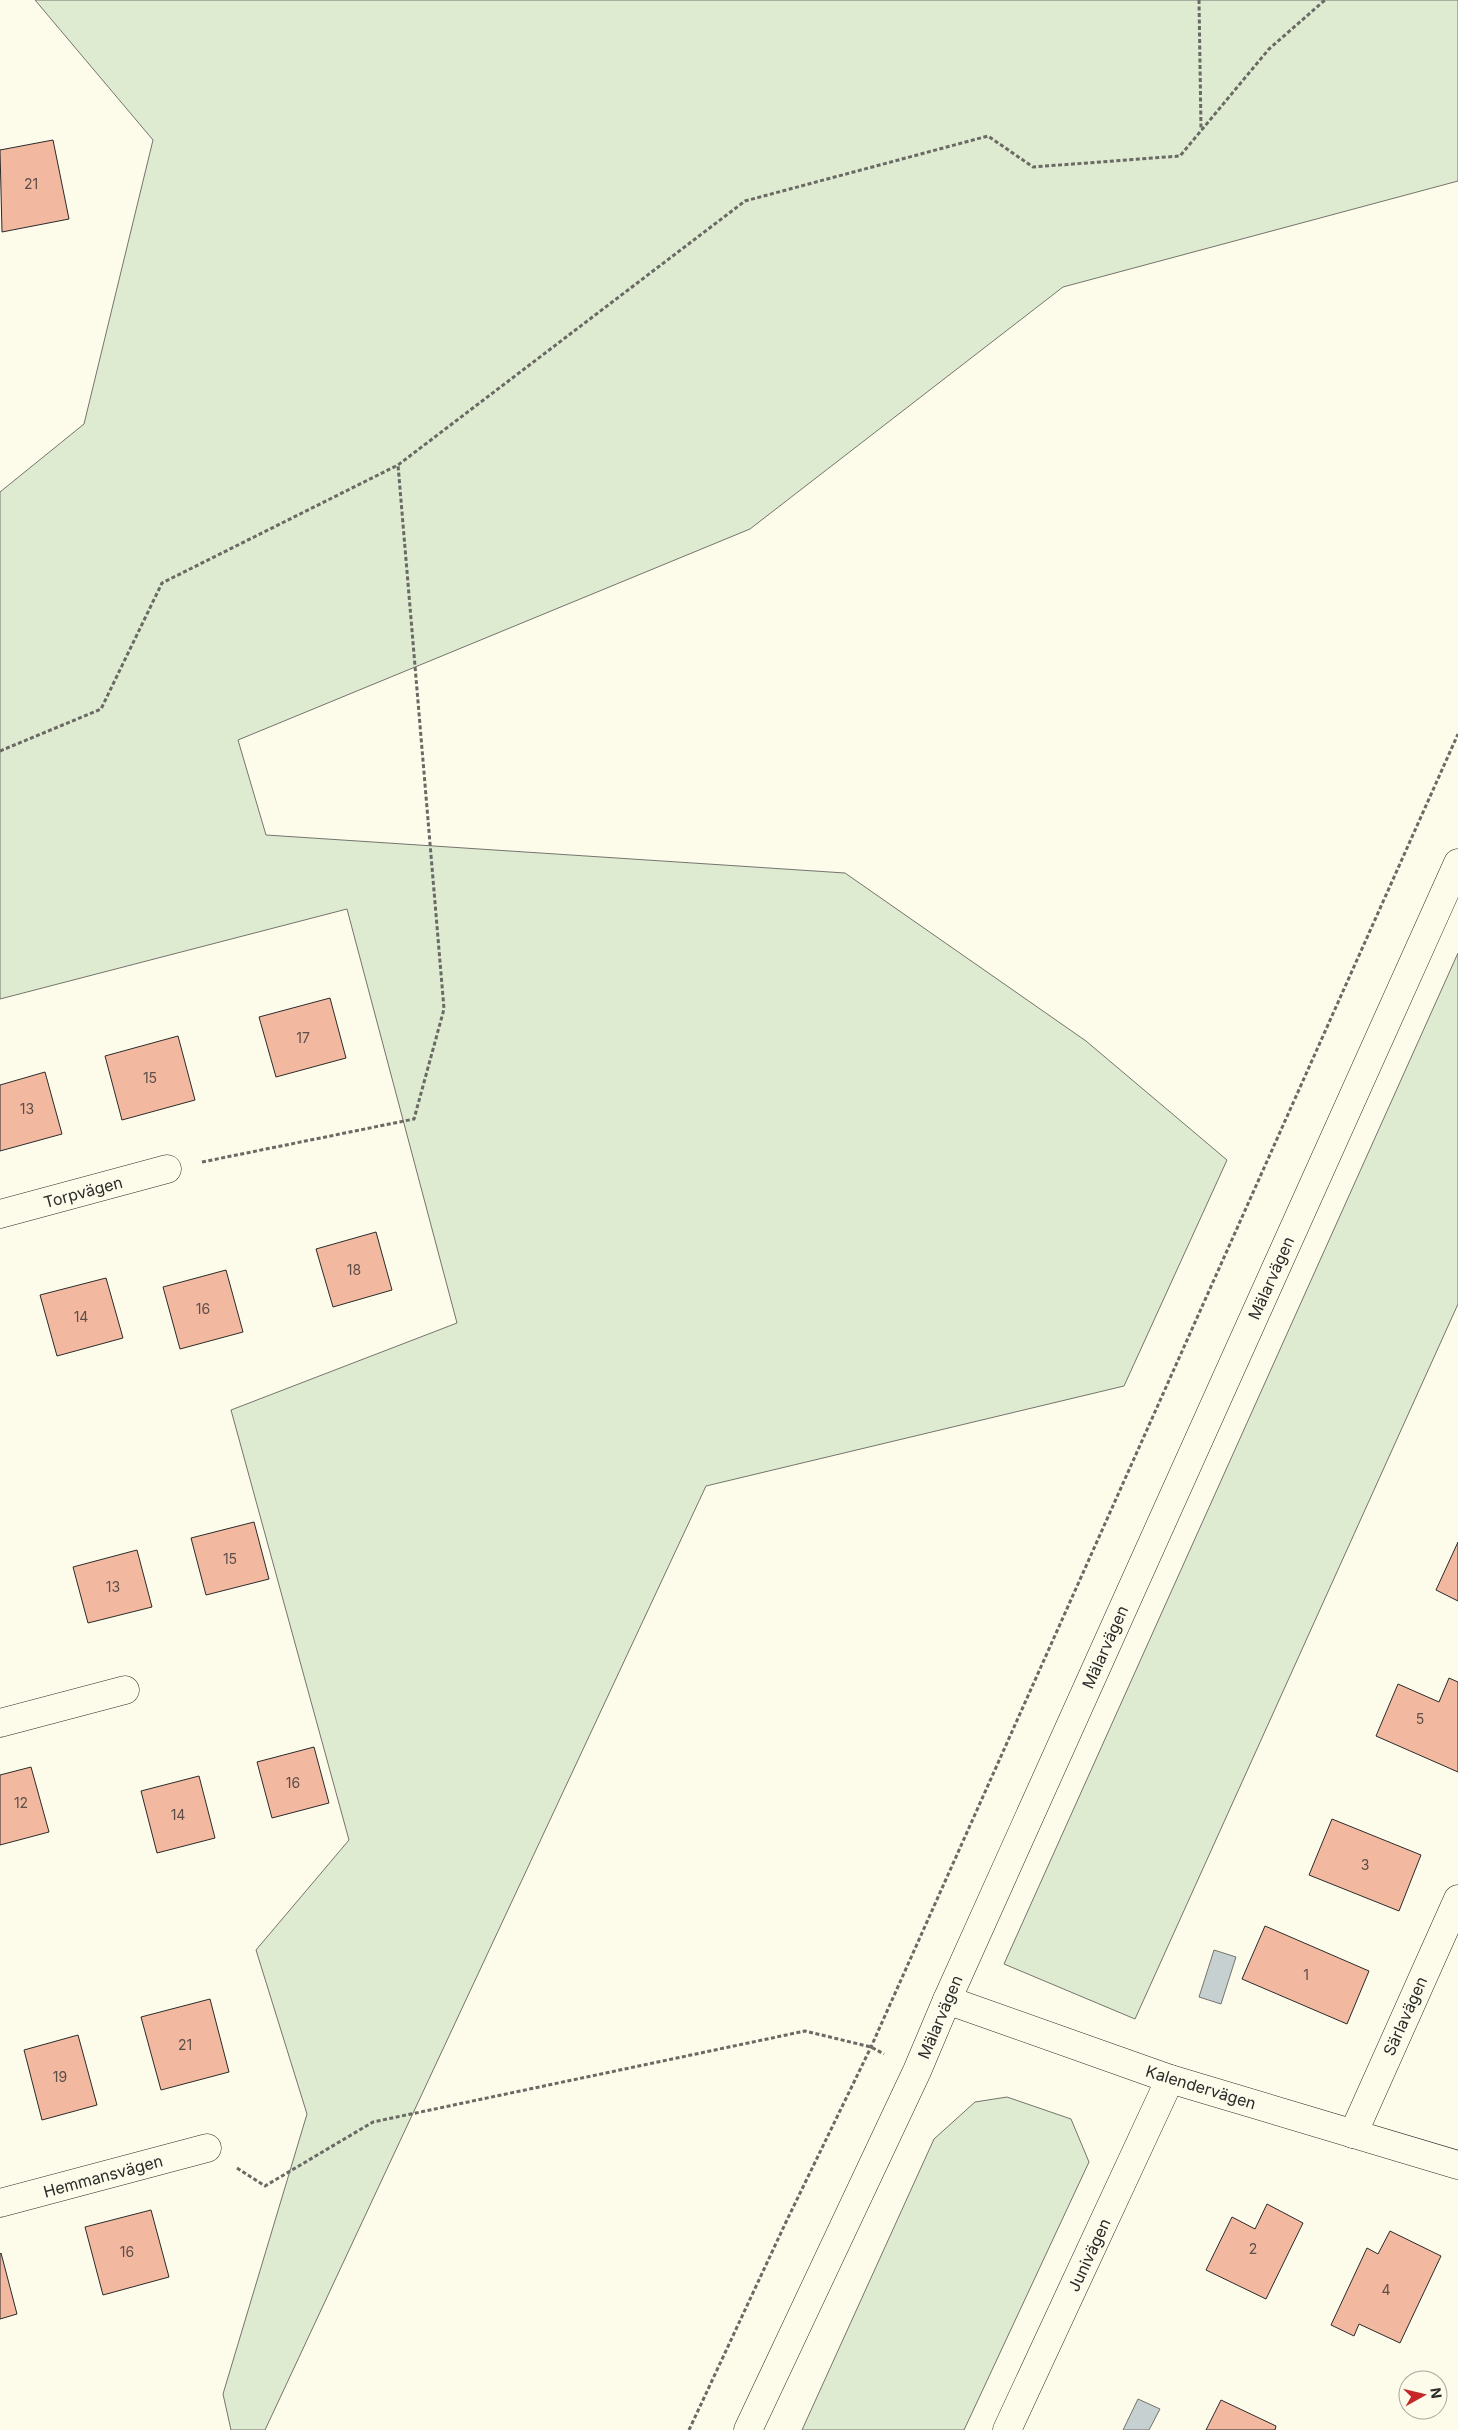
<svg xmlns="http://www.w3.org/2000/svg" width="1458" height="2430" font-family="Inter,sans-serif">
<rect width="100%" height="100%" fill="#fdfbea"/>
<g fill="#deebd1" stroke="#74746e">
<path d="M 35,0 L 1458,0 L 1458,181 L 1063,287 L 750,529 L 238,740 L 266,835 L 845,873 L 1086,1041 L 1227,1160 L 1124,1386 L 706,1486 L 265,2430 L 231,2430 L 223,2394 L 307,2114 L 256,1950 L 349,1840 L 231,1410 L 457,1323 L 347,909 L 0,999 L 0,492 L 84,424 L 153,140 Z"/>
<path d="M 1458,953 L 1458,1304 L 1135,2019 L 1004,1964 Z"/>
<path d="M 1007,2097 L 1071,2119 L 1089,2162 L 964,2430 L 802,2430 L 934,2139 L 975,2102 Z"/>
</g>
<g fill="#c7d0d0" stroke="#74746e">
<path d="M 1214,1950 L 1236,1957 L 1221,2004 L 1199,1997 Z"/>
<path d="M 1138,2399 L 1160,2409 L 1149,2430 L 1123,2430 Z"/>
</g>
<g fill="#f2b8a0" stroke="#2b2b2b">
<path d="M 53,140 L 69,219 L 2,232 L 0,150 Z"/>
<path d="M 330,998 L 346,1058 L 276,1077 L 259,1017 Z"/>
<path d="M 178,1036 L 195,1100 L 122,1120 L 105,1056 Z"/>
<path d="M 45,1072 L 62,1134 L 0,1151 L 0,1085 Z"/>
<path d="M 376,1232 L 392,1290 L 333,1307 L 316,1249 Z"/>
<path d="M 226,1270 L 243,1332 L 180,1349 L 163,1287 Z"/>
<path d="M 106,1278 L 123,1338 L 57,1356 L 40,1295 Z"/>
<path d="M 254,1522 L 269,1579 L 206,1595 L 191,1538 Z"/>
<path d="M 1458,1542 L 1458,1601 L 1436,1590 Z"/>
<path d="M 137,1550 L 152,1607 L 88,1623 L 73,1567 Z"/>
<path d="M 1449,1678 L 1458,1682 L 1458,1772 L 1376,1736 L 1398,1684 L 1439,1702 Z"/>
<path d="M 314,1747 L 329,1803 L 272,1818 L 257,1762 Z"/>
<path d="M 31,1767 L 49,1832 L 0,1845 L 0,1775 Z"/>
<path d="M 199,1776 L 215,1838 L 157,1853 L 141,1791 Z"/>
<path d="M 1332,1819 L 1421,1855 L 1399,1911 L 1309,1875 Z"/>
<path d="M 1265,1926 L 1369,1971 L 1347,2024 L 1242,1979 Z"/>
<path d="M 210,1999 L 229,2072 L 161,2090 L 141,2017 Z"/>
<path d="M 78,2035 L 97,2105 L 42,2120 L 24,2050 Z"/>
<path d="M 1267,2204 L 1303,2223 L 1266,2299 L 1206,2270 L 1232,2217 L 1255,2229 Z"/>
<path d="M 151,2210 L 169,2277 L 103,2295 L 85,2227 Z"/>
<path d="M 1390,2231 L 1441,2256 L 1400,2343 L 1359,2324 L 1354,2336 L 1331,2325 L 1367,2248 L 1378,2254 Z"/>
<path d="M 1,2253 L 17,2314 L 0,2319 L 0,2254 Z"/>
<path d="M 1221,2400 L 1276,2426 L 1275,2430 L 1206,2430 Z"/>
</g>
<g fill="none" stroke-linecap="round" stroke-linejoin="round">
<g stroke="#2b2b2b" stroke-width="29">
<g id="minor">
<path d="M 0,1214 L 167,1169"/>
<path d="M 0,1723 L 125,1690"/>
<path d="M 947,2000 L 1170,2079 L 1458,2165"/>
<path d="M 1353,2134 L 1458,1899"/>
<path d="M 0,2203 L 207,2148"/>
<path d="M 1007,2430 L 1170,2079"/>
</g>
</g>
<g stroke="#2b2b2b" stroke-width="29">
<path id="tertiary" d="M 748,2430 L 917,2071 L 947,2000 L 1458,863"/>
</g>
<g stroke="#6a6964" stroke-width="3" stroke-dasharray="4 2.5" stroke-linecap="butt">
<path d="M 1199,0 L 1201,129"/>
<path d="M 0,751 L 101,709 L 162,583 L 398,465 L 745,201 L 988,136 L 1033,167 L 1180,156 L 1269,49 L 1325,0"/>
<path d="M 202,1162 L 414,1119 L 444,1009 L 398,465"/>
<path d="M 237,2168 L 265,2186 L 373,2122 L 805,2031 L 871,2047 L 884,2054"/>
<path d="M 689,2430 L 786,2222 L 871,2047 L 1458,734"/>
</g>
<use href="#minor" stroke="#fdfbea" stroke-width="28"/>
<use href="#tertiary" stroke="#fdfbea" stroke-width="28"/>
</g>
<g text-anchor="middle" stroke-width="4" stroke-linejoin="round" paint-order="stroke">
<g font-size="14" fill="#5d4e48">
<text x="31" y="189">21</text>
<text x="303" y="1043">17</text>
<text x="150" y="1083">15</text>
<text x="27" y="1114">13</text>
<text x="354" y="1275">18</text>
<text x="203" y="1314">16</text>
<text x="81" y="1322">14</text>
<text x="230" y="1564">15</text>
<text x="113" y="1592">13</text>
<text x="1420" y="1724">5</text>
<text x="293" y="1788">16</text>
<text x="21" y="1808">12</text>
<text x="178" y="1820">14</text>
<text x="1365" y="1870">3</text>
<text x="1306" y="1980">1</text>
<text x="185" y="2050">21</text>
<text x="60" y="2082">19</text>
<text x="1253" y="2254">2</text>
<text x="127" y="2257">16</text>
<text x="1386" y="2295">4</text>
</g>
<g font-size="16" fill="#2b2b2b" stroke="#fdfbea">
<text transform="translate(83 1192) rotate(-15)" y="6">Torpvägen</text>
<text transform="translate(1271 1278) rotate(-66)" y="6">Mälarvägen</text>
<text transform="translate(1105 1647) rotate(-66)" y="6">Mälarvägen</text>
<text transform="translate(1405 2016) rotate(-66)" y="6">Särlavägen</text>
<text transform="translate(940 2017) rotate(-67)" y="6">Mälarvägen</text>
<text transform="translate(1201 2087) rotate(17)" y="6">Kalendervägen</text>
<text transform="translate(103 2176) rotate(-15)" y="6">Hemmansvägen</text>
<text transform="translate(1089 2255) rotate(-65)" y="6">Junivägen</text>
</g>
</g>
<g transform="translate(1423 2395) rotate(82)"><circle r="24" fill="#fdfbea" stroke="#a9a89e"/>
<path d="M0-4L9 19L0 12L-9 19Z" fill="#c62828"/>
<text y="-8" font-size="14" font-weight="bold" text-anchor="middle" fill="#2b2b2b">N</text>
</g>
</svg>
